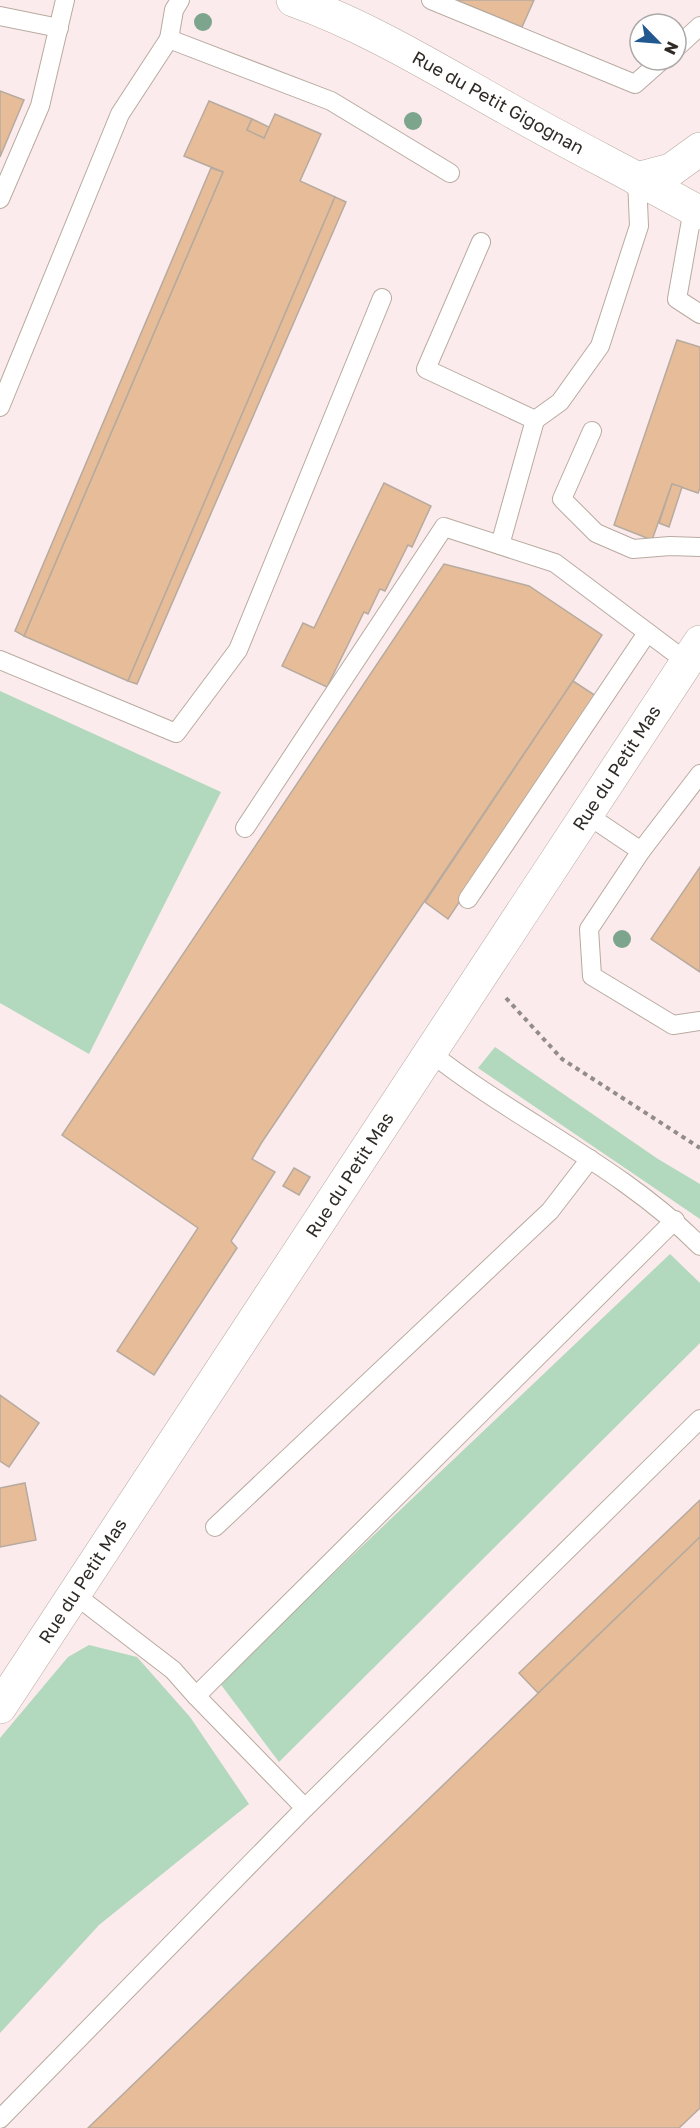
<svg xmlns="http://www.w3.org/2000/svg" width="700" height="2128" font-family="'Golos Text',sans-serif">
<rect width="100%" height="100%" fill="#fef8f4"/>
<path fill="#fbebec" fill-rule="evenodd" d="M 0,0 L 700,0 L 700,2128 L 0,2128 ZM 640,24 L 676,24 L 676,60 L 640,60 Z"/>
<g fill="#b2d8bd">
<path d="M 0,691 L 221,792 L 89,1054 L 0,1003 Z"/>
<path d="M 495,1047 L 658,1159 L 700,1184 L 700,1219 L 478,1068 Z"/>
<path d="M 670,1254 L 700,1283 L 700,1343 L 279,1762 L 219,1682 Z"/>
<path d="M 89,1645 L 137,1657 L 190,1717 L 249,1804 L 99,1925 L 0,2033 L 0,1738 L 68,1657 Z"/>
</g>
<g fill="#e6bd98" stroke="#b7aa9f" stroke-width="1.5">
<path d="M 456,0 L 534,0 L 522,27 Z"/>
<path d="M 0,91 L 24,100 L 0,157 Z"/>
<path d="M 209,101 L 252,119 L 247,130 L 264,138 L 275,114 L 321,134 L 300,181 L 335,197 L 128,681 L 24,636 L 223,172 L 184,156 Z"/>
<path d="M 252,119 L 269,127 L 264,138 L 247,130 Z"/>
<path d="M 211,168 L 223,172 L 24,636 L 15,631 Z"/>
<path d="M 335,197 L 346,202 L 137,684 L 128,681 Z"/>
<path d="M 677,340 L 700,347 L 700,488 L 698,493 L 672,484 L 652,540 L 614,525 Z"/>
<path d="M 384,483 L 431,506 L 412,547 L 408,545 L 385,591 L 380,589 L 368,614 L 364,612 L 327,687 L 282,666 L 303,623 L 314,628 Z"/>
<path d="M 672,484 L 682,487 L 669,527 L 659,523 Z"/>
<path d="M 444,564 L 529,586 L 602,635 L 573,681 L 262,1142 L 252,1159 L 275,1172 L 231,1241 L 237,1248 L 154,1375 L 117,1351 L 198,1228 L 62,1135 Z"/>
<path d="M 573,681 L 596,696 L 448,919 L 425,902 Z"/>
<path d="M 700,867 L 700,972 L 651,939 Z"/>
<path d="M 294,1168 L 310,1177 L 299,1195 L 283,1186 Z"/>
<path d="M 0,1395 L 39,1423 L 9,1467 L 0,1461 Z"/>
<path d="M 25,1483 L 36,1540 L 0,1547 L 0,1488 Z"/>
<path d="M 700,1500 L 700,1537 L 538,1693 L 519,1673 Z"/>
<path d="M 700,1537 L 700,2108 L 679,2128 L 88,2128 Z"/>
</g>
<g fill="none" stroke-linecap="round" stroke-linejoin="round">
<g stroke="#b8aba0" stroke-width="20">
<g id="lane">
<path d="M 180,0 L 174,10 L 169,39 L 331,101 L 450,173"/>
<path d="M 431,0 L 635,84 L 662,60"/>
<path d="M 0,16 L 59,28"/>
<path d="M 676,48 L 700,26"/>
<path d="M 0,199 L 40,106 L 65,0"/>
<path d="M 693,209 L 677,299 L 700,314"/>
<path d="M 481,242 L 426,369 L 535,420 L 500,545"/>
<path d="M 0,407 L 120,114 L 169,39"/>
<path d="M 535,420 L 560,402 L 600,346 L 639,226 L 637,179"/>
<path d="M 592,431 L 562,499 L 596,533 L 633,549 L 670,546 L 700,547"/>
<path d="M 0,660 L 176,733 L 238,650 L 382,298"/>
<path d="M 700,774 L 641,851 L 589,929 L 592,976 L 673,1025 L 700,1021"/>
<path d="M 586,814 L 641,851"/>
<path d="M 245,828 L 444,527 L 555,563 L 687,662"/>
<path d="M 468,899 L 647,633"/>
<path d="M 431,1053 C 517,1121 622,1167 700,1246"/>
<path d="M 215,1527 L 550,1211 L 590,1159"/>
<path d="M 74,1594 L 173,1670 L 196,1696 L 305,1808 L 700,1419"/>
<path d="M 196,1696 L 675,1220"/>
<path d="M 0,2119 L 305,1808"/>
</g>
</g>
<g stroke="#b8aba0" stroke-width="34">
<g id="street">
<path d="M 293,0 C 369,27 438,70 508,109 C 571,145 637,177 700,213"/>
<path d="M 637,179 L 671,170 L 700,149"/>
<path d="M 0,1707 L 700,642"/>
</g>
</g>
<path stroke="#938d89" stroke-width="4" stroke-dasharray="4.5 4.5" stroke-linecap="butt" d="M 506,998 L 562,1059 L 700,1148"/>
<use href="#lane" stroke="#fff" stroke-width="18"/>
<use href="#street" stroke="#fff" stroke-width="33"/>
</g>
<g fill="#7da48c">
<circle cx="203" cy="22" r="9"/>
<circle cx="413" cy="121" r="9"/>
<circle cx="622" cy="939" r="9"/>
</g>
<g text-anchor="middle" stroke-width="4.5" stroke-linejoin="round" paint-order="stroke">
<g font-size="18" fill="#302b27" stroke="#fff">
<text transform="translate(498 103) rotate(29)" y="6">Rue du Petit Gigognan</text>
<text transform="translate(617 768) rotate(-57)" y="6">Rue du Petit Mas</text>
<text transform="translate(350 1175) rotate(-57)" y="6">Rue du Petit Mas</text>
<text transform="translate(83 1581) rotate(-57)" y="6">Rue du Petit Mas</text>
</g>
</g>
<g transform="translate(658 42) rotate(115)"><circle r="28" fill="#ffffff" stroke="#acaaa9" stroke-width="1.5"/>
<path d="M0-4.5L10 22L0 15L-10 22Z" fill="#215890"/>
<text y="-9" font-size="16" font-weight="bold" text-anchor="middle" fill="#302b27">N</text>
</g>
</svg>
